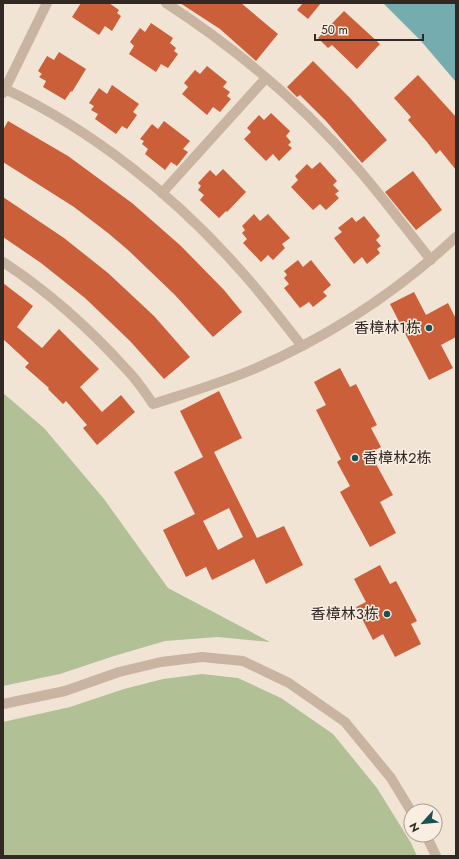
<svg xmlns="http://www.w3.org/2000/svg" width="459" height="859" font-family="Jost,'Noto Sans SC',sans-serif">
<rect width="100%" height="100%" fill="#f1e4d5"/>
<g fill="#b1c095">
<path d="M 3,393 L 44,428 L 104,499 L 168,588 L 270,642 L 218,637 L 165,641 L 114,656 L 60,674 L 3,686 Z"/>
<path d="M 202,674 L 238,678 L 281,698 L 333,734 L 377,788 L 411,843 L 417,856 L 3,856 L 3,722 L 70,707 L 124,689 L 163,679 Z"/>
</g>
<path fill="#74acaf" d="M 383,3 L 456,3 L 456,82 L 421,41 Z"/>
<g fill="#ca5f3a" fill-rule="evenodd">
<path d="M 81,3 L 109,3 L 119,10 L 117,13 L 121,16 L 112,31 L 105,26 L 99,35 L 72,17 Z"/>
<path d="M 180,3 L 241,3 L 278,34 L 256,61 L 220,29 Z"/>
<path d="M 303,3 L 321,3 L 308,19 L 297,10 Z"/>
<path d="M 344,11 L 380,44 L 357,69 L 332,45 L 328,48 L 318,38 Z"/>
<path d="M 151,23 L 173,38 L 170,43 L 176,48 L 174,51 L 178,54 L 168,68 L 161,64 L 156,72 L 129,54 L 134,46 L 130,42 L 140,28 L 145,32 Z"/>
<path d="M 59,52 L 86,69 L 72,92 L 71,91 L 65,100 L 43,87 L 46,81 L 39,77 L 42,74 L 38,71 L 47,56 L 54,60 Z"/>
<path d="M 313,61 L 350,98 L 387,140 L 362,163 L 326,121 L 300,95 L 297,97 L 287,87 Z"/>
<path d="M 207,66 L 227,82 L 223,87 L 230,92 L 227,96 L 231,99 L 220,112 L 213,107 L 207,115 L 182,94 L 188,87 L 184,83 L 195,70 L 200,74 Z"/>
<path d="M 418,75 L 456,117 L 456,170 L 440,150 L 436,154 L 427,142 L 408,120 L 411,117 L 394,98 Z"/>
<path d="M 112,85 L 139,104 L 133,112 L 137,115 L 127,129 L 122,126 L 116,134 L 95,119 L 98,114 L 91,110 L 94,106 L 89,103 L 99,88 L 107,94 Z"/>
<path d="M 271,113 L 290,131 L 286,136 L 291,142 L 288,145 L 292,148 L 279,161 L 273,154 L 266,161 L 244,139 L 251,132 L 247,128 L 259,115 L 264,120 Z"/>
<path d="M 8,121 L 68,156 L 132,203 L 181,246 L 224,290 L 242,312 L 213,337 L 175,295 L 128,250 L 108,233 L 74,207 L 3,162 L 3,130 Z"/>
<path d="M 164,121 L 190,141 L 183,149 L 188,152 L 177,166 L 171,162 L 165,170 L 145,154 L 148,149 L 142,144 L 144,141 L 140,139 L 152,124 L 158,129 Z"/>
<path d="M 320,162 L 337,181 L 333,185 L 339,191 L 335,194 L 339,198 L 326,210 L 320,204 L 313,210 L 291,187 L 298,180 L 295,176 L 307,164 L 312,169 Z"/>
<path d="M 223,169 L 246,192 L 227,212 L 226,211 L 219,218 L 200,200 L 204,195 L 198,190 L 201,186 L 198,183 L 210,170 L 216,176 Z"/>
<path d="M 413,171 L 442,210 L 416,230 L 385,192 Z"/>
<path d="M 3,197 L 64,238 L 108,273 L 154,316 L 190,357 L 164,379 L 130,341 L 85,298 L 41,263 L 3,237 Z"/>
<path d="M 254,214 L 260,221 L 268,214 L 290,238 L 282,244 L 285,248 L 273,260 L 268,255 L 261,262 L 243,243 L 247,239 L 242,233 L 245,230 L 242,226 Z"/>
<path d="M 364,216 L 380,236 L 376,240 L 381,246 L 377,249 L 380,253 L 367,264 L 362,257 L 354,264 L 334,238 L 342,232 L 338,228 L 352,217 L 356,222 Z"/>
<path d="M 298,260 L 303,267 L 311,260 L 331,285 L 323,292 L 327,296 L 313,307 L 309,302 L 300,308 L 284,288 L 289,284 L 284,278 L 287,275 L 284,271 Z"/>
<path d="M 3,283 L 33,306 L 17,327 L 42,348 L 59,329 L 99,369 L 80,387 L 102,412 L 121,395 L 135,412 L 97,445 L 83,428 L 87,425 L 66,401 L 63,404 L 48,389 L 49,388 L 25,367 L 29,363 L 3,339 Z"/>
<path d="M 414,292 L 426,315 L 448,303 L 456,319 L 456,337 L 441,345 L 453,368 L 429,380 L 390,304 Z"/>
<path d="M 340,368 L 350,387 L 356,384 L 377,425 L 371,428 L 381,447 L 370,453 L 393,495 L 380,502 L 396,533 L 370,547 L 340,492 L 350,486 L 337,462 L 341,459 L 316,410 L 326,405 L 314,382 Z"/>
<path d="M 219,391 L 242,438 L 214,452 L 257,538 L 284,526 L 303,565 L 266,584 L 254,559 L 212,580 L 206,567 L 186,577 L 163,530 L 195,514 L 174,472 L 203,457 L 180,411 ZM 229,508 L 243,537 L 218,550 L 203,521 Z"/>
<path d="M 380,565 L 390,584 L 396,581 L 417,621 L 411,624 L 421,644 L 395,657 L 383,634 L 373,640 L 356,607 L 366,602 L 354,579 Z"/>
</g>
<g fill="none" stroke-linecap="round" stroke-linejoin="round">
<g stroke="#c9b4a1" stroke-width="10">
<path d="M 166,3 C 237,49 303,105 359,170 C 384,199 407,230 431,260"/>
<path d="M 3,88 C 93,130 176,197 241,271 C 263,295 282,321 302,346"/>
<path d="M 3,93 L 47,3"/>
<path d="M 162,193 L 266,78"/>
<path d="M 3,262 C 49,292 90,329 127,370 C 137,380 145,392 153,404 C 187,393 221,383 254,369 C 328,337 397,292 456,237"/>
<path d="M 3,704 L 65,691 L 119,672 L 161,662 L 202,657 L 243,661 L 289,683 L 345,722 L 391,778 L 411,811"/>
<path d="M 426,835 L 436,856"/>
</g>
</g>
<g fill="#195155" stroke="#f9eee1" stroke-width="1.5">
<circle cx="429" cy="328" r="4"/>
<circle cx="355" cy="458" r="4"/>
<circle cx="387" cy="614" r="4"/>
</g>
<g text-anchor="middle" stroke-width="3" stroke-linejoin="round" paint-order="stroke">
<g font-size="15" fill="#332924" stroke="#f9eee1" text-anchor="end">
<text x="421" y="333">香樟林1栋</text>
<text x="363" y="463" text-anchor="start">香樟林2栋</text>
<text x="379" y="619">香樟林3栋</text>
</g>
</g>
<rect width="459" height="859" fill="none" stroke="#332924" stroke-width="8"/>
<g transform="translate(423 823) rotate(243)"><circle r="19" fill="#f9eee1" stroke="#aa9f95"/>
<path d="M0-3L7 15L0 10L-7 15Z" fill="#195155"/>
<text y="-6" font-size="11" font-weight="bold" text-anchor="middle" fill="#332924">N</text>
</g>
<path d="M315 34v6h108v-6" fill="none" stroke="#332924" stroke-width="2"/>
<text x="321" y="34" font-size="12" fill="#332924" stroke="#f9eee1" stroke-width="3" paint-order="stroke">50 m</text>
</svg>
